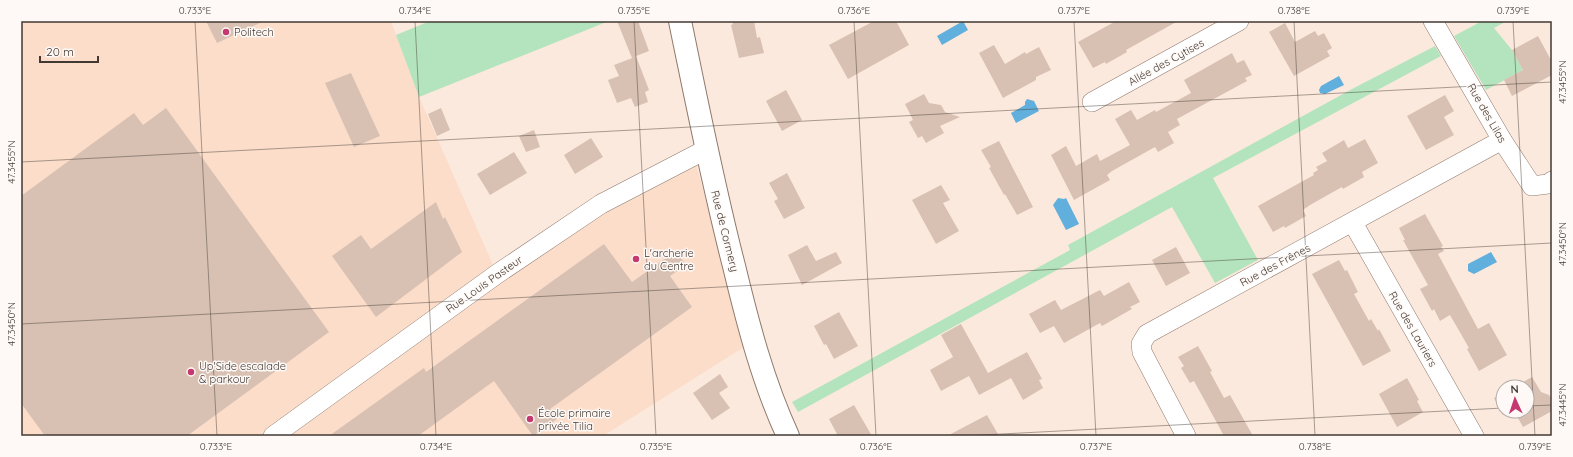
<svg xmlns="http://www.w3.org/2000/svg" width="1573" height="457" font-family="Quicksand,sans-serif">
<rect width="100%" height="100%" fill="#fce9dd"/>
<path fill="#fbddca" d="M 21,21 L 391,21 L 419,97 L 497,274 L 694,156 L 744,347 L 603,436 L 21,436 Z"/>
<g fill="#b4e4bd">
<path d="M 430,21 L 609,21 L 419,97 L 396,35 Z"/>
<path d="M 1482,21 L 1507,21 L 1494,28 L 1512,50 L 1523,70 L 1486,90 L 1454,36 Z"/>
<path d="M 1435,46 L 1441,56 L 1213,178 L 1258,260 L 1215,283 L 1172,207 L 798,412 L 792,402 L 1070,250 L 1068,245 L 1352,89 Z"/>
</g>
<g fill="#60afdc">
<path d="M 963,21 L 968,30 L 942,45 L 937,36 Z"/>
<path d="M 1339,76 L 1344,85 L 1325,94 L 1320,93 L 1319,90 L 1321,86 Z"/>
<path d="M 1027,99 L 1034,101 L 1039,111 L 1016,123 L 1011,113 L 1025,105 L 1025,102 Z"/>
<path d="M 1058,198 L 1064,199 L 1066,198 L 1079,224 L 1066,230 L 1053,205 Z"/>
<path d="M 1491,252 L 1497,262 L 1474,274 L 1468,271 L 1468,264 Z"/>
</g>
<g fill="#d8c1b3">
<path d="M 206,21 L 264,21 L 217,43 Z"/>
<path d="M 617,21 L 638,21 L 649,51 L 636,56 L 649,90 L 645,92 L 648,102 L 635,107 L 631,98 L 617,103 L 608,80 L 619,76 L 614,65 L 635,57 L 632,58 Z"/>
<path d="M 732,21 L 754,21 L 757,38 L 760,37 L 764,53 L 739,58 L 731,25 L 733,24 Z"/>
<path d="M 874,21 L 896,21 L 909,45 L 848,79 L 829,45 Z"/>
<path d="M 1116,21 L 1178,21 L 1126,50 L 1127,52 L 1106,64 L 1105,62 L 1093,68 L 1078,42 Z"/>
<path d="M 1285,23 L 1295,42 L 1315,31 L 1318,36 L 1324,33 L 1332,48 L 1327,51 L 1330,56 L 1294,76 L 1269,32 Z"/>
<path d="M 1538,36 L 1552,62 L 1552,75 L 1512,96 L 1504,80 L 1523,70 L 1512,50 Z"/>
<path d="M 994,45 L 1005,64 L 1025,52 L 1026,54 L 1039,47 L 1051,70 L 1036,77 L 1036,80 L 1003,98 L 979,53 Z"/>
<path d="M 1232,53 L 1237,63 L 1244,60 L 1252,75 L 1245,78 L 1247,81 L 1177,119 L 1180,125 L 1168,132 L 1174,143 L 1158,152 L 1155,147 L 1112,171 L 1107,175 L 1110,180 L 1074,200 L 1051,155 L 1066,146 L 1076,166 L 1097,154 L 1100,161 L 1130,145 L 1115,119 L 1131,110 L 1137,120 L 1155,110 L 1156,112 L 1191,93 L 1184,80 Z"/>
<path d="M 351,73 L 380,136 L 354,147 L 325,83 Z"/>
<path d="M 786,90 L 802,120 L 782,131 L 766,101 Z"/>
<path d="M 924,94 L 929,103 L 941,105 L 945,112 L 960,117 L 940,126 L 944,133 L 926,143 L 922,136 L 918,138 L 909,122 L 913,120 L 905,104 Z"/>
<path d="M 1445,95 L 1454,111 L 1444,117 L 1454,135 L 1426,150 L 1407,116 Z"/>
<path d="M 166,108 L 329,332 L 187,436 L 45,436 L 21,403 L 21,196 L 134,113 L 143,125 Z"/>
<path d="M 441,108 L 450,130 L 437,136 L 428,114 Z"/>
<path d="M 534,130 L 540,147 L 526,152 L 519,136 Z"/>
<path d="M 591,138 L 603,157 L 575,174 L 564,155 Z"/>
<path d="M 1365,139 L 1378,163 L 1362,172 L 1364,177 L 1343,189 L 1342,187 L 1310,205 L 1303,210 L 1306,216 L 1285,228 L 1284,226 L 1273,232 L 1258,206 L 1314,175 L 1313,173 L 1318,170 L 1316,167 L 1327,161 L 1322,153 L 1344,140 L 1348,148 Z"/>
<path d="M 999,141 L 1033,207 L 1017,215 L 1005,194 L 1004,195 L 989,168 L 991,167 L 981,150 Z"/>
<path d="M 514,152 L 527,173 L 490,195 L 477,174 Z"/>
<path d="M 787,173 L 805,208 L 784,219 L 774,201 L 778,199 L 769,183 Z"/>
<path d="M 941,185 L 950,200 L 943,203 L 959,231 L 936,244 L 912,200 Z"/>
<path d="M 436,202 L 443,219 L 445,217 L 462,252 L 376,317 L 332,256 L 361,235 L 371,249 Z"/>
<path d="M 1425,214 L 1443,246 L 1441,247 L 1444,251 L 1438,254 L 1478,329 L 1489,323 L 1507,355 L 1479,371 L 1467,349 L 1469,348 L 1450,315 L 1440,321 L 1434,309 L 1432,311 L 1420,289 L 1428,285 L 1403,240 L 1405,240 L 1399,228 Z"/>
<path d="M 604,244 L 632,282 L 676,251 L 686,265 L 670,276 L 692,307 L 550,409 L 557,419 L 533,436 L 494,381 L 418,436 L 329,436 L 424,368 L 426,372 Z"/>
<path d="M 807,245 L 816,261 L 836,252 L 842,263 L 802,285 L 788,255 Z"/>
<path d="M 1176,247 L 1190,273 L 1166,286 L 1152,260 Z"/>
<path d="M 1339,260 L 1345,271 L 1347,270 L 1358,292 L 1354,294 L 1369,321 L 1371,319 L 1378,331 L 1379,329 L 1391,351 L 1363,366 L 1312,274 Z"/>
<path d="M 1129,282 L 1140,302 L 1130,307 L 1132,309 L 1102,326 L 1100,323 L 1064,343 L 1054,326 L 1040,333 L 1029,314 L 1055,300 L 1061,310 L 1100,290 L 1104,296 Z"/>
<path d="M 839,312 L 858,346 L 834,359 L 826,344 L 824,345 L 814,326 Z"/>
<path d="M 961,324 L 988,373 L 1027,352 L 1042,379 L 1039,380 L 1043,388 L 1023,400 L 1011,378 L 979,395 L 969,376 L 941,391 L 930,370 L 953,357 L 941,335 Z"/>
<path d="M 1198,346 L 1212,371 L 1210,372 L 1224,398 L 1230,395 L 1253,436 L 1224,436 L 1194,381 L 1190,383 L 1181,368 L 1184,366 L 1178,357 Z"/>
<path d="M 720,374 L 728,387 L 719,393 L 730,408 L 712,420 L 693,393 Z"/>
<path d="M 1532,377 L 1541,392 L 1549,395 L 1552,400 L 1552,411 L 1523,427 L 1514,411 L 1527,411 L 1527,387 L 1514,387 Z"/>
<path d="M 1407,378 L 1419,400 L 1417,401 L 1423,412 L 1397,427 L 1379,394 Z"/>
<path d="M 1503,393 L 1503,411 L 1509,411 L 1503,415 L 1494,398 Z"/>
<path d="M 854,405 L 872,436 L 838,436 L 829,419 Z"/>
<path d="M 987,415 L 999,436 L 947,436 Z"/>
</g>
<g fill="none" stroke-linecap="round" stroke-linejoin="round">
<g stroke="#8f7a6d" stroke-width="20">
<g id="street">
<path d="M 1433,21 L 1502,140 L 1532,186 L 1548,184 L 1552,181"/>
<path d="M 1092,102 L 1239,21"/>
<path d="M 1353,223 L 1474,436"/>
<path d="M 273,436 L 497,274 L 601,204 L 707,149"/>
<path d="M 1186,436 L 1142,352 L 1141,344 L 1147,334 L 1502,140"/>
</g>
</g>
<g stroke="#8f7a6d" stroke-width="24">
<path id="secondary" d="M 680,21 C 697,103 713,185 734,266 C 748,324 763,382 788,436"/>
</g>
<use href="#street" stroke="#fff" stroke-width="19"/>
<use href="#secondary" stroke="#fff" stroke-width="22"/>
</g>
<path fill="none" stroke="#423933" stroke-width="1" stroke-opacity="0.45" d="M 195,21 L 217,436M 415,21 L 436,436M 634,21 L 656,436M 854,21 L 876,436M 1074,21 L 1096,436M 1294,21 L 1315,436M 1513,21 L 1535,436M 21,162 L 1552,82M 21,324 L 1552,243M 1527,406 L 1552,405M 963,436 L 1503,408"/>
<g fill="#c33970" stroke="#fef9f6" stroke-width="1.5">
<circle cx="226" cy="32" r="4"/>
<circle cx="636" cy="259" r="4"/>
<circle cx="191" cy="372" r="4"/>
<circle cx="530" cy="419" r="4"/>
</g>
<g text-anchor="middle" stroke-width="3" stroke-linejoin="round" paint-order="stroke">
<g font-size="11" fill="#423933" stroke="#fef9f6" text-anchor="start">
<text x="234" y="36">Politech</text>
<text x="644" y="257">L'archerie<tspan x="644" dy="13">du Centre</tspan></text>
<text x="199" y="370">Up'Side escalade<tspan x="199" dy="13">&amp; parkour</tspan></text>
<text x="538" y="417">École primaire<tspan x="538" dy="13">privée Tilia</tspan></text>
</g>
<g font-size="11" fill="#423933" stroke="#fef9f6">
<text transform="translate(1166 62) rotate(-29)" y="4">Allée des Cytises</text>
<text transform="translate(1487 113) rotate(60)" y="4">Rue des Lilas</text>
<text transform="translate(725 231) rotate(76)" y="4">Rue de Cormery</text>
<text transform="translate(1275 265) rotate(-28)" y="4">Rue des Frênes</text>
<text transform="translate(484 284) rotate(-35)" y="4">Rue Louis Pasteur</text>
<text transform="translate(1413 329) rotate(60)" y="4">Rue des Lauriers</text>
</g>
</g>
<rect width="1573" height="457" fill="none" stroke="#fef9f6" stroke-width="44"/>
<g transform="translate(1515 399) rotate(357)"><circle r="19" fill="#fef9f6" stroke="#b3aca8"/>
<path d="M0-3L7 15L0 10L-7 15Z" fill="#c33970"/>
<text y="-6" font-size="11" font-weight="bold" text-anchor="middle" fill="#423933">N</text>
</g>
<path d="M40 56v6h58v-6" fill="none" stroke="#423933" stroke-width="2"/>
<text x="46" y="56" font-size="12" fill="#423933" stroke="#fef9f6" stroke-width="3" paint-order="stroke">20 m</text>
<rect x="22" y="22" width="1529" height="413" fill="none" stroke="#423933" stroke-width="1.5"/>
<g font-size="10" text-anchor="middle" fill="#423933">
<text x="195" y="14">0.733°E</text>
<text x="415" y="14">0.734°E</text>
<text x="634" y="14">0.735°E</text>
<text x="854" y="14">0.736°E</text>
<text x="1074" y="14">0.737°E</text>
<text x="1294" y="14">0.738°E</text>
<text x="1513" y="14">0.739°E</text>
<text transform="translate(1562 82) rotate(-90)" y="4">47.3455°N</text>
<text transform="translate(11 162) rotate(-90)" y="4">47.3455°N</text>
<text transform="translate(1562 244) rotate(-90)" y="4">47.3450°N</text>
<text transform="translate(11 324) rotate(-90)" y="4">47.3450°N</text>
<text transform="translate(1562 405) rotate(-90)" y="4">47.3445°N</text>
<text x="216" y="450">0.733°E</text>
<text x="436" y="450">0.734°E</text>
<text x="656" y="450">0.735°E</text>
<text x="876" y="450">0.736°E</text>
<text x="1096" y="450">0.737°E</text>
<text x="1315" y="450">0.738°E</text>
<text x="1535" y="450">0.739°E</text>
</g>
</svg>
